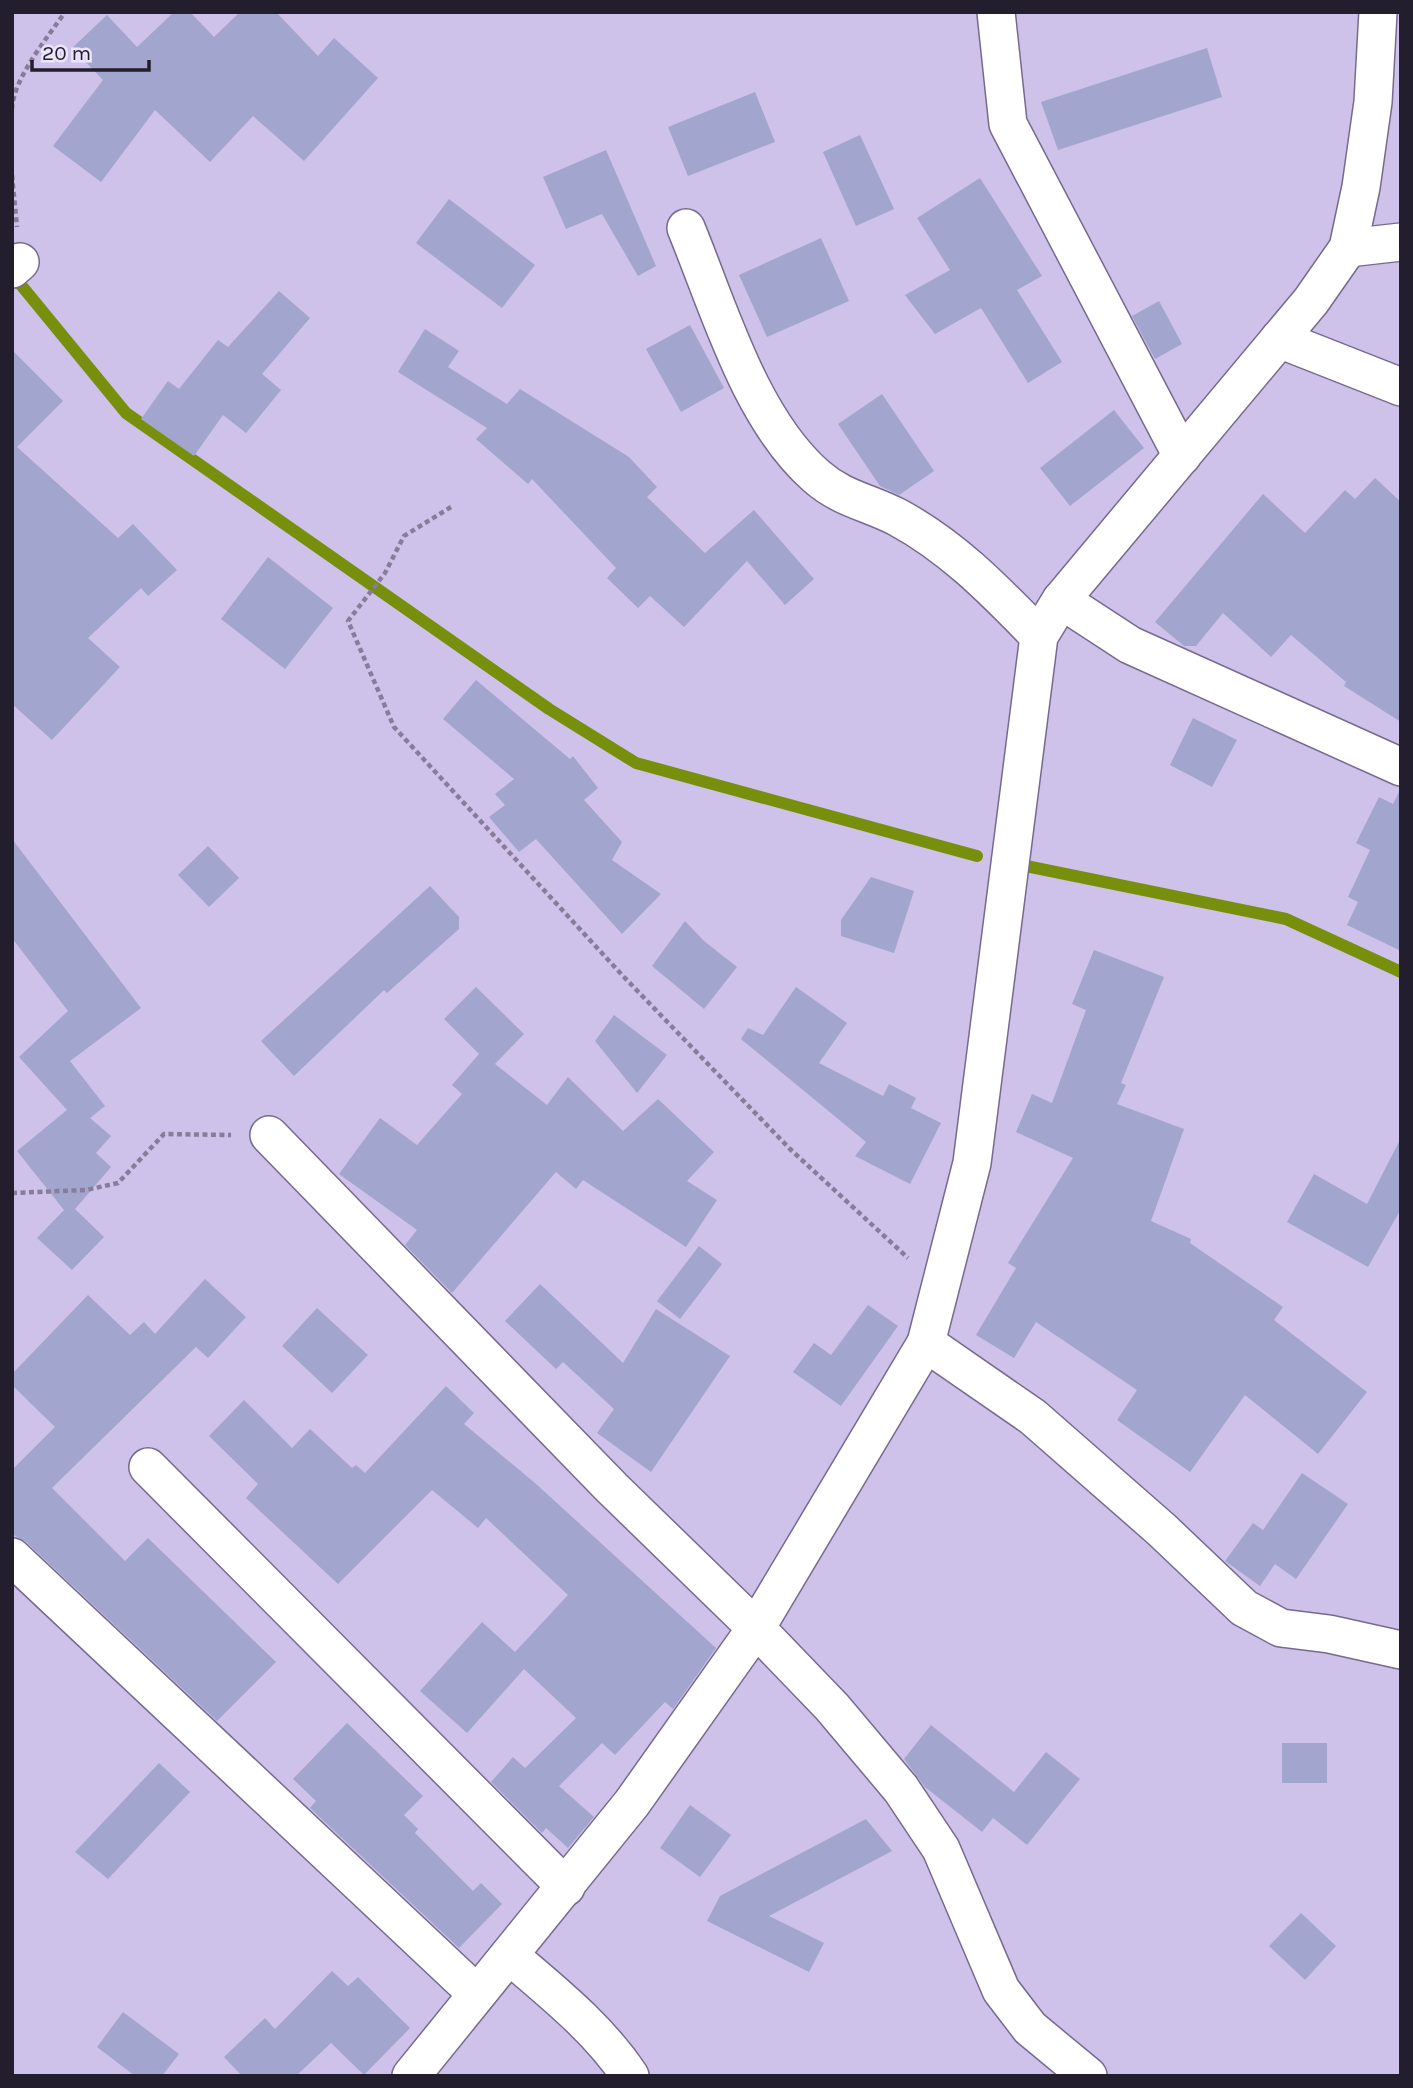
<svg xmlns="http://www.w3.org/2000/svg" width="1413" height="2088" font-family="Karla,sans-serif">
<rect width="100%" height="100%" fill="#cec1ea"/>
<g fill="none" stroke-linecap="round" stroke-linejoin="round">
<g stroke="#788f0d" stroke-width="12">
<path d="M 12,274 L 126,413 L 549,709 L 636,763 L 977,856"/>
<path d="M 1026,866 L 1286,919 L 1401,972"/>
</g>
</g>
<g fill="#a2a6ce">
<path d="M 174,12 L 190,12 L 214,37 L 240,12 L 276,12 L 318,56 L 334,38 L 378,78 L 304,161 L 253,116 L 210,162 L 155,110 L 101,182 L 53,146 L 103,80 L 72,48 L 107,15 L 137,47 Z"/>
<path d="M 1207,48 L 1222,97 L 1058,150 L 1041,102 Z"/>
<path d="M 755,92 L 775,142 L 688,176 L 668,127 Z"/>
<path d="M 860,135 L 894,209 L 856,226 L 823,152 Z"/>
<path d="M 606,150 L 656,266 L 638,276 L 602,214 L 566,229 L 543,177 Z"/>
<path d="M 980,178 L 1042,276 L 1017,290 L 1062,362 L 1028,383 L 981,308 L 935,334 L 905,295 L 950,270 L 917,218 Z"/>
<path d="M 449,199 L 535,265 L 502,308 L 416,243 Z"/>
<path d="M 821,238 L 849,301 L 767,337 L 739,275 Z"/>
<path d="M 279,291 L 310,318 L 262,374 L 281,390 L 246,433 L 223,415 L 194,456 L 141,419 L 168,381 L 179,389 L 218,340 L 228,347 Z"/>
<path d="M 1159,301 L 1182,344 L 1155,359 L 1132,316 Z"/>
<path d="M 690,325 L 724,388 L 681,412 L 646,349 Z"/>
<path d="M 425,329 L 459,351 L 448,367 L 507,404 L 520,389 L 629,457 L 657,487 L 647,497 L 705,553 L 754,510 L 814,579 L 785,605 L 747,561 L 684,627 L 650,596 L 638,608 L 607,578 L 616,568 L 532,479 L 528,484 L 476,439 L 487,428 L 398,372 Z"/>
<path d="M 12,350 L 63,401 L 17,447 L 118,538 L 133,524 L 177,570 L 148,596 L 141,588 L 88,638 L 120,667 L 52,740 L 12,704 Z"/>
<path d="M 882,394 L 934,471 L 899,495 L 880,486 L 838,424 Z"/>
<path d="M 1114,410 L 1144,448 L 1070,506 L 1040,468 Z"/>
<path d="M 1375,478 L 1401,502 L 1401,722 L 1344,686 L 1346,682 L 1291,635 L 1271,657 L 1223,613 L 1196,646 L 1184,646 L 1155,622 L 1263,494 L 1305,533 L 1345,490 L 1355,499 Z"/>
<path d="M 268,557 L 333,608 L 285,669 L 221,619 Z"/>
<path d="M 476,680 L 570,759 L 573,756 L 598,788 L 584,800 L 622,842 L 612,860 L 661,894 L 622,934 L 536,839 L 519,852 L 489,817 L 505,805 L 495,794 L 514,779 L 443,719 Z"/>
<path d="M 1193,718 L 1237,740 L 1212,787 L 1170,765 Z"/>
<path d="M 1401,788 L 1401,951 L 1347,925 L 1358,902 L 1348,897 L 1370,850 L 1356,843 L 1379,797 L 1393,804 Z"/>
<path d="M 12,839 L 141,1008 L 70,1061 L 105,1106 L 90,1118 L 111,1136 L 96,1153 L 111,1167 L 75,1209 L 104,1237 L 72,1270 L 37,1238 L 64,1210 L 17,1151 L 67,1110 L 19,1057 L 68,1011 L 12,938 Z"/>
<path d="M 208,846 L 239,878 L 209,907 L 178,875 Z"/>
<path d="M 871,877 L 914,891 L 894,953 L 841,936 L 841,920 Z"/>
<path d="M 430,886 L 459,917 L 459,929 L 387,993 L 384,990 L 294,1076 L 261,1041 Z"/>
<path d="M 685,921 L 704,941 L 737,967 L 704,1009 L 652,966 Z"/>
<path d="M 1094,950 L 1164,977 L 1121,1083 L 1126,1085 L 1117,1104 L 1184,1129 L 1151,1221 L 1191,1239 L 1190,1243 L 1283,1307 L 1274,1320 L 1367,1392 L 1318,1454 L 1245,1395 L 1190,1472 L 1117,1420 L 1137,1390 L 1036,1322 L 1014,1358 L 976,1335 L 1016,1268 L 1008,1263 L 1073,1158 L 1016,1132 L 1032,1094 L 1052,1103 L 1086,1010 L 1072,1004 Z"/>
<path d="M 476,987 L 524,1034 L 495,1064 L 547,1105 L 568,1077 L 623,1131 L 658,1099 L 714,1152 L 687,1181 L 717,1200 L 686,1247 L 583,1180 L 576,1189 L 556,1172 L 452,1293 L 405,1245 L 417,1230 L 339,1174 L 380,1118 L 417,1145 L 462,1094 L 452,1085 L 479,1054 L 444,1019 Z"/>
<path d="M 796,987 L 847,1023 L 819,1063 L 883,1096 L 889,1084 L 916,1098 L 911,1108 L 941,1123 L 910,1184 L 855,1156 L 866,1142 L 741,1039 L 748,1028 L 763,1035 Z"/>
<path d="M 614,1015 L 667,1055 L 637,1093 L 595,1041 Z"/>
<path d="M 1401,1138 L 1401,1209 L 1368,1267 L 1287,1222 L 1314,1174 L 1367,1204 Z"/>
<path d="M 699,1246 L 722,1264 L 680,1319 L 657,1301 Z"/>
<path d="M 205,1279 L 246,1317 L 208,1358 L 196,1347 L 52,1488 L 125,1561 L 148,1538 L 276,1662 L 217,1721 L 26,1542 L 12,1534 L 12,1470 L 55,1427 L 12,1385 L 12,1374 L 88,1295 L 130,1335 L 144,1322 L 155,1334 Z"/>
<path d="M 540,1284 L 623,1363 L 656,1309 L 730,1356 L 651,1472 L 597,1433 L 614,1409 L 563,1362 L 556,1369 L 505,1321 Z"/>
<path d="M 868,1305 L 898,1326 L 841,1406 L 793,1372 L 814,1343 L 831,1355 Z"/>
<path d="M 317,1308 L 368,1355 L 332,1393 L 282,1346 Z"/>
<path d="M 446,1386 L 474,1413 L 464,1424 L 535,1483 L 716,1648 L 673,1709 L 665,1702 L 615,1755 L 602,1743 L 559,1786 L 594,1817 L 568,1848 L 546,1828 L 542,1833 L 491,1782 L 513,1757 L 525,1768 L 576,1718 L 524,1669 L 467,1733 L 420,1691 L 482,1622 L 515,1652 L 568,1595 L 486,1518 L 478,1528 L 432,1490 L 338,1584 L 246,1498 L 258,1484 L 209,1436 L 244,1400 L 292,1448 L 310,1429 L 352,1468 L 356,1465 L 365,1473 Z"/>
<path d="M 1302,1473 L 1348,1504 L 1296,1579 L 1275,1564 L 1260,1586 L 1225,1561 L 1253,1523 L 1263,1530 Z"/>
<path d="M 347,1723 L 423,1796 L 404,1815 L 418,1829 L 415,1833 L 473,1891 L 481,1883 L 502,1904 L 459,1948 L 310,1808 L 316,1801 L 293,1779 Z"/>
<path d="M 931,1725 L 1014,1792 L 1046,1752 L 1080,1779 L 1027,1845 L 993,1818 L 982,1832 L 925,1787 L 904,1759 Z"/>
<rect x="1282" y="1743" width="45" height="40"/>
<path d="M 159,1763 L 190,1792 L 108,1879 L 75,1852 Z"/>
<path d="M 690,1805 L 731,1835 L 700,1877 L 660,1848 Z"/>
<path d="M 866,1819 L 892,1851 L 769,1916 L 824,1943 L 809,1972 L 707,1921 L 720,1896 Z"/>
<path d="M 1301,1913 L 1336,1946 L 1305,1980 L 1269,1946 Z"/>
<path d="M 332,1971 L 348,1986 L 358,1977 L 410,2028 L 364,2075 L 331,2043 L 296,2076 L 242,2076 L 224,2057 L 265,2018 L 275,2029 Z"/>
<path d="M 123,2012 L 179,2054 L 162,2076 L 135,2076 L 97,2047 Z"/>
</g>
<g fill="none" stroke-linecap="round" stroke-linejoin="round">
<g stroke="#776a8f" stroke-width="40">
<g id="minor">
<path d="M 996,12 L 1008,124 L 1182,456"/>
<path d="M 686,228 C 719,308 750,418 816,476 C 842,499 868,502 897,517 C 953,547 995,591 1039,636"/>
<path d="M 1348,248 L 1401,242"/>
<path d="M 12,269 L 20,262"/>
<path d="M 1279,339 L 1401,387"/>
<path d="M 1061,600 L 1130,645 L 1401,767"/>
<path d="M 269,1135 L 612,1488 L 756,1628 L 832,1707 L 901,1789 L 941,1849 L 1001,1990 L 1030,2028 L 1088,2076"/>
<path d="M 926,1343 L 1033,1417 L 1162,1530 L 1244,1608 L 1281,1628 L 1329,1634 L 1401,1650"/>
<path d="M 148,1467 L 566,1887"/>
<path d="M 12,1557 L 477,1994"/>
<path d="M 509,1955 C 552,1992 598,2028 630,2076"/>
<path d="M 411,2076 L 632,1803 L 756,1628 L 926,1343 L 972,1163 L 1039,636 L 1061,600 L 1311,301 L 1348,248 L 1361,187 L 1373,102 L 1378,12"/>
</g>
</g>
<g stroke="#877d9b" stroke-width="4.5" stroke-dasharray="5 3.5" stroke-linecap="butt">
<path d="M 12,109 C 13,79 48,37 65,12"/>
<path d="M 12,175 L 17,227"/>
<path d="M 451,507 L 404,536 L 385,573 L 348,621 L 394,727 L 623,976 L 790,1149 L 908,1258"/>
<path d="M 12,1193 L 86,1190 L 118,1183 L 164,1134 L 231,1135"/>
</g>
<use href="#minor" stroke="#fff" stroke-width="37"/>
</g>
<rect width="1413" height="2088" fill="none" stroke="#231e2d" stroke-width="28"/>
<path d="M32 60v10h117v-10" fill="none" stroke="#231e2d" stroke-width="3.5"/>
<text x="42" y="60" font-size="21" fill="#231e2d" stroke="#ece5fa" stroke-width="5" paint-order="stroke">20 m</text>
</svg>
